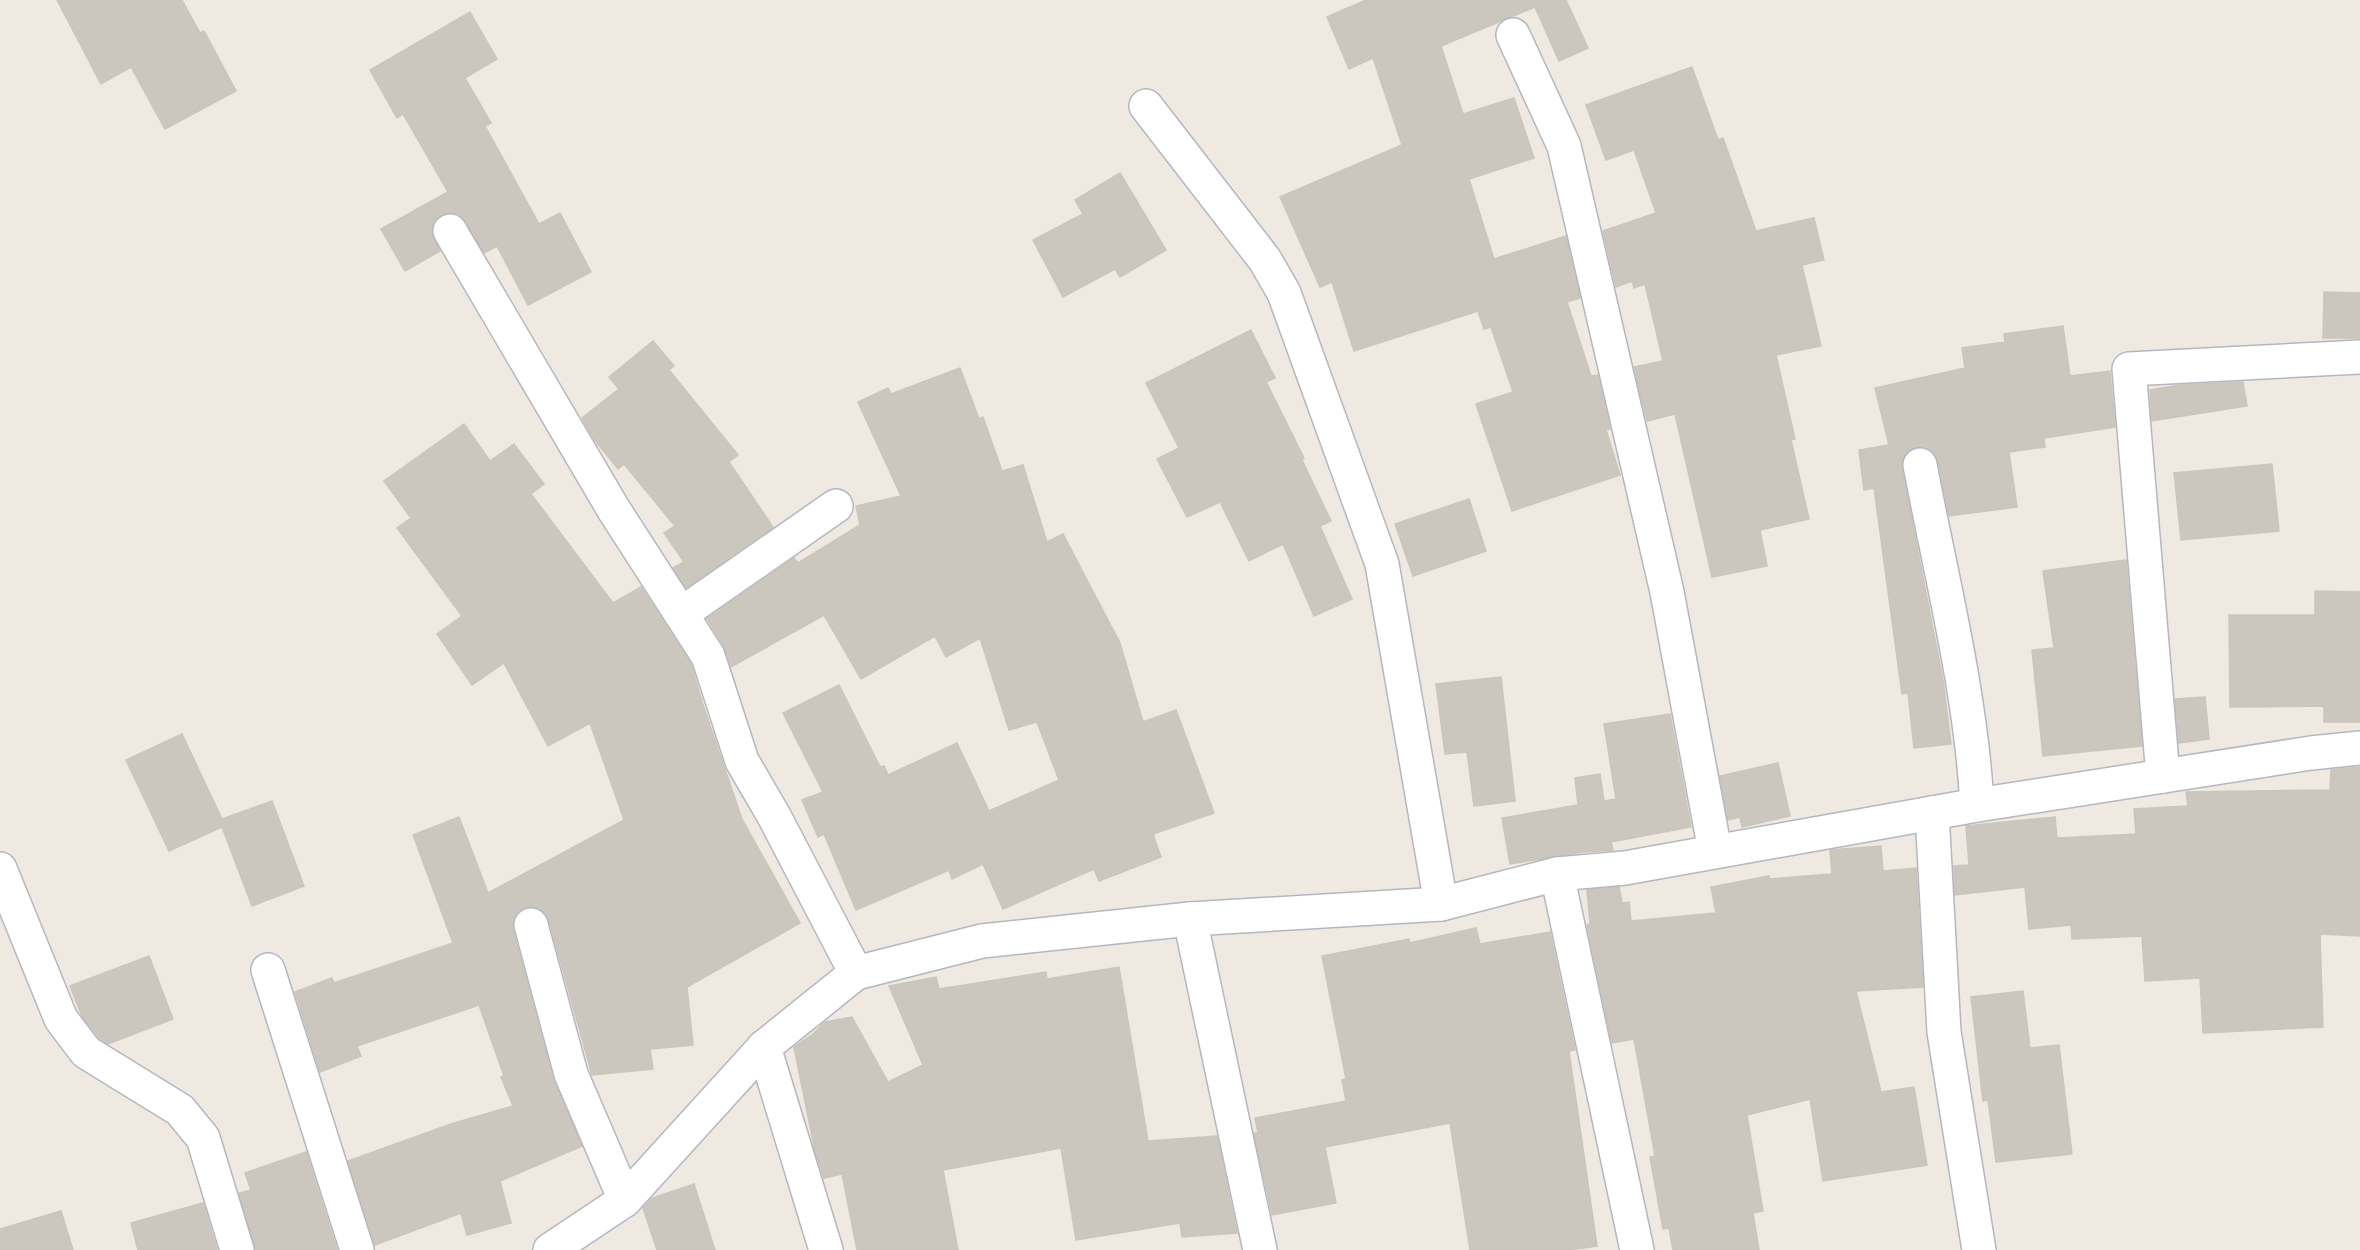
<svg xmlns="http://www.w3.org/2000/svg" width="2360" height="1250" font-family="Poppins,sans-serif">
<rect width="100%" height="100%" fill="#efe9e1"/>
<g fill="#cbc7bf" stroke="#cbc5ba" stroke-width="1.5">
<path d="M 57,0 L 182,0 L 200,33 L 204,31 L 236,91 L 165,129 L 131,67 L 101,84 Z"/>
<path d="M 1366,0 L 1566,0 L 1588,48 L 1559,61 L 1535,7 L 1441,46 L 1463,114 L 1514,98 L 1534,158 L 1469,179 L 1494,259 L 1566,236 L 1580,298 L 1567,302 L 1591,376 L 1598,375 L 1610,429 L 1606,430 L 1620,475 L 1512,511 L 1476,404 L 1513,392 L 1491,327 L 1484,329 L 1478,311 L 1354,351 L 1332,282 L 1320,287 L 1280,197 L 1402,145 L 1373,58 L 1349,69 L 1327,17 Z"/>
<path d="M 470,12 L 497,59 L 465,78 L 491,123 L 485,126 L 539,224 L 560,213 L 591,272 L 528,305 L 497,246 L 484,253 L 466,222 L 459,214 L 449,212 L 440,215 L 434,221 L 431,232 L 440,251 L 405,271 L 381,229 L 448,192 L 403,114 L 397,118 L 370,70 Z"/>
<path d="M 1692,67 L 1718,140 L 1723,138 L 1756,231 L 1814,218 L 1824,260 L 1802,265 L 1821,346 L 1776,355 L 1795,439 L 1791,440 L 1809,519 L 1760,530 L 1767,566 L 1712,577 L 1675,414 L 1647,421 L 1634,367 L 1663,361 L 1645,284 L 1634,288 L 1632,281 L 1616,287 L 1603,231 L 1656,213 L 1634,150 L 1606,160 L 1586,105 Z"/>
<path d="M 1120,173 L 1166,250 L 1120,277 L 1115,269 L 1063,297 L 1033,240 L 1083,214 L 1075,200 Z"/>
<path d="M 2324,292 L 2360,293 L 2360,338 L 2323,338 Z"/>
<path d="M 2063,326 L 2070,376 L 2110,371 L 2115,427 L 2044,438 L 2045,447 L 2009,452 L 2017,507 L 1949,516 L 1938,461 L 1934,453 L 1927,448 L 1917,447 L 1908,451 L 1902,460 L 1902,469 L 1943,680 L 1951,744 L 1914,748 L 1908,693 L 1902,694 L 1874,488 L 1864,490 L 1859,450 L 1889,445 L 1875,388 L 1965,368 L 1962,348 L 2005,342 L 2004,334 Z"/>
<path d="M 1251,330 L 1275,378 L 1266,382 L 1304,458 L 1302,460 L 1331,521 L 1320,526 L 1352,599 L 1314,616 L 1283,544 L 1249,561 L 1220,502 L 1187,517 L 1157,459 L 1179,448 L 1146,383 Z"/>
<path d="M 653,341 L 674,366 L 669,370 L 738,455 L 729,462 L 773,527 L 686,588 L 673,568 L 684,562 L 664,533 L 675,526 L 624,464 L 618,469 L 594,439 L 582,418 L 619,389 L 609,377 Z"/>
<path d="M 960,368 L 979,419 L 983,417 L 1002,471 L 1023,465 L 1047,542 L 1063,534 L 1120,643 L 1143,722 L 1176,710 L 1214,813 L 1153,834 L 1161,857 L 1099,881 L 1094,869 L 1003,909 L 983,864 L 952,879 L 949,870 L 856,910 L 824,834 L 818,837 L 802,800 L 823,792 L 783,713 L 839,685 L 880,767 L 884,766 L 888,775 L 957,743 L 989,811 L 1059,780 L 1037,722 L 1009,730 L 980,638 L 946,657 L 935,636 L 861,679 L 824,615 L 731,667 L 724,646 L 707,619 L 794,558 L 798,563 L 860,525 L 856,506 L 901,496 L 858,402 L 888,388 L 891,394 Z"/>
<path d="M 2243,382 L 2247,406 L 2152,421 L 2150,390 L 2180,385 Z"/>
<path d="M 464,424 L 490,461 L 514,444 L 544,484 L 531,494 L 613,603 L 641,587 L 691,664 L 702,702 L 742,819 L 800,923 L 687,987 L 693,1045 L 650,1049 L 653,1069 L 592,1075 L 549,920 L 545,912 L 536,907 L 527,907 L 518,911 L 513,920 L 513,930 L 553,1079 L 582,1146 L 500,1181 L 511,1223 L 467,1235 L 461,1213 L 375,1245 L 348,1161 L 451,1124 L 513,1106 L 501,1077 L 504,1076 L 479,1005 L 357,1046 L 361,1056 L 320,1072 L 295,992 L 332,978 L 334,983 L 453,943 L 413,835 L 459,817 L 488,893 L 624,820 L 590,723 L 548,746 L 504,663 L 472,685 L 437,634 L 462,616 L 397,528 L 411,518 L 384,481 Z"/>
<path d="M 2272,464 L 2279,531 L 2181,540 L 2174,473 Z"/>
<path d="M 1469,499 L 1486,551 L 1413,576 L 1395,524 Z"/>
<path d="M 2126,560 L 2142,746 L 2043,756 L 2032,650 L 2054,648 L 2043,571 Z"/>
<path d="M 2315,591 L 2360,592 L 2360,722 L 2324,722 L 2324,706 L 2230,707 L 2229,615 L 2315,615 Z"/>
<path d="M 1501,677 L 1515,801 L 1474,806 L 1467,752 L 1445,754 L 1436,684 Z"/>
<path d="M 2205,697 L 2209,739 L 2179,743 L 2175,699 Z"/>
<path d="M 1670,714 L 1691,827 L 1611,842 L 1613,850 L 1583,852 L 1510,864 L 1502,818 L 1578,805 L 1575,778 L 1600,774 L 1604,801 L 1616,799 L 1604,724 Z"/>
<path d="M 182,734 L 222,819 L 272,801 L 304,886 L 252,906 L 222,827 L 169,851 L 126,760 Z"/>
<path d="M 1778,763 L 1790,816 L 1742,827 L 1740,817 L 1728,820 L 1720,776 Z"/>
<path d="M 2360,767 L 2360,936 L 2320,934 L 2323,1027 L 2203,1033 L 2200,978 L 2145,981 L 2142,936 L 2072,939 L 2071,925 L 2029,929 L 2025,887 L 1955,895 L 1954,866 L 1969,865 L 1966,826 L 2055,817 L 2057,838 L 2136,834 L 2134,809 L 2188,806 L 2186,792 L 2330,790 L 2331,770 Z"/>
<path d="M 1881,846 L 1883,871 L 1916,868 L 1923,987 L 1856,991 L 1881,1092 L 1914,1087 L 1927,1165 L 1823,1181 L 1810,1099 L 1747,1115 L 1763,1211 L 1753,1213 L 1759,1250 L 1673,1250 L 1669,1228 L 1663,1229 L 1650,1157 L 1655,1156 L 1634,1039 L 1612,1043 L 1587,925 L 1590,924 L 1587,890 L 1619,887 L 1622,903 L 1629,902 L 1631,921 L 1716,913 L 1711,887 L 1769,876 L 1769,879 L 1832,874 L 1830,850 Z"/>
<path d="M 1476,928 L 1480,944 L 1550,932 L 1575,1050 L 1569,1051 L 1597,1246 L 1569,1250 L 1470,1250 L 1450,1123 L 1325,1147 L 1336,1203 L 1272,1215 L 1254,1133 L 1258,1133 L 1255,1118 L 1346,1101 L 1342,1080 L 1346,1079 L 1322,956 L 1409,939 L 1410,943 Z"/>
<path d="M 149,956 L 173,1019 L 108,1044 L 99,1038 L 82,1016 L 70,986 Z"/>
<path d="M 1119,967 L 1148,1141 L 1217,1136 L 1237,1233 L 1182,1237 L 1180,1223 L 1076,1240 L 1061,1148 L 943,1170 L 958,1250 L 857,1250 L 842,1174 L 824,1178 L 815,1151 L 794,1047 L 813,1034 L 825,1022 L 852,1017 L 888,1082 L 923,1065 L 889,986 L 936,977 L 939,989 L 1046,972 L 1047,979 Z"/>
<path d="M 2023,991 L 2030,1048 L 2059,1045 L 2072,1154 L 1996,1162 L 1988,1100 L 1983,1101 L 1971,997 Z"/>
<path d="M 306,1152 L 337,1250 L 255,1250 L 239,1193 L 251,1190 L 245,1173 Z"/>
<path d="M 694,1184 L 715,1250 L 657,1250 L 643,1208 L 653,1198 Z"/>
<path d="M 203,1203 L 217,1250 L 138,1250 L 131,1223 Z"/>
<path d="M 61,1211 L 73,1250 L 0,1250 L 0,1229 Z"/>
</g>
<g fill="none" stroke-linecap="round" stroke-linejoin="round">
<g stroke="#b4b7c1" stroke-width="36">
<g id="minor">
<path d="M 1513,35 L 1564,146 L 1667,592 L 1715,851"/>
<path d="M 1146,106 L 1265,260 L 1284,293 L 1382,564 L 1441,904"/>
<path d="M 450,231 L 614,510 L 708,656 L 742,761 L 774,816 L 856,973"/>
<path d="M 1920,465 C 1941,576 1971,692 1977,805"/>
<path d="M 681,614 L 836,506"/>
<path d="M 2163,776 L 2129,369 L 2360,357"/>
<path d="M 1932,813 L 1944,1032 L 1979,1250"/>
<path d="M 0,869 L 61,1019 L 86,1052 L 180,1110 L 203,1138 L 237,1250"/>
<path d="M 1557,874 L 1637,1250"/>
<path d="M 1190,919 L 1260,1250"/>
<path d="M 531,925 L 571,1074 L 625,1200"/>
<path d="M 268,970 L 357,1250"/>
<path d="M 764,1047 L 826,1250"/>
<path d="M 550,1250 L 625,1200 L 764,1047 L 856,973 L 982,941 L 1190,919 L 1441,904 L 1557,874 L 1625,868 L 1977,805 L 2311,753 L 2360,748"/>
</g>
</g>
<use href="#minor" stroke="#fff" stroke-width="33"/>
</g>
</svg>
